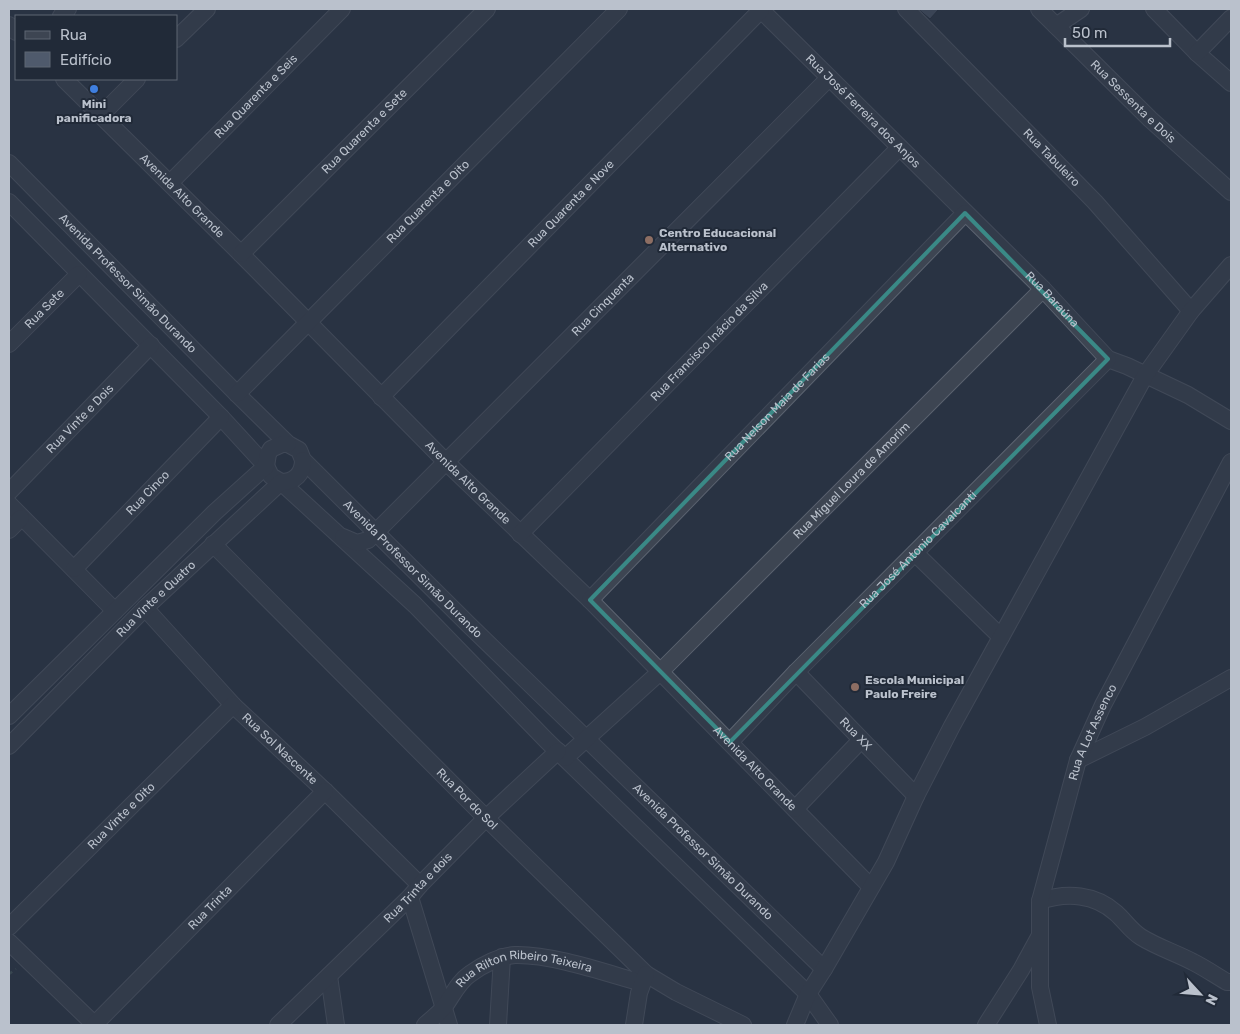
<svg xmlns="http://www.w3.org/2000/svg" width="1240" height="1034" font-family="Rubik,sans-serif">
<rect width="100%" height="100%" fill="#293343"/>
<path fill="#4f5a6c" stroke="#232c3a" d="M 918,9 L 939,9 L 930,19 Z"/>
<g fill="none" stroke-linecap="round" stroke-linejoin="round">
<g stroke="#5b6370" stroke-width="18">
<g id="minor">
<path id="s1" d="M 760,9 L 1043,289 L 1108,359 L 1127,366 L 1188,395 L 1231,421"/>
<path id="s2" d="M 906,9 L 1095,202 L 1191,311"/>
<path id="s3" d="M 1039,9 L 1150,119 L 1231,192"/>
<path d="M 1154,9 L 1197,53 L 1231,83"/>
<path d="M 61,16 L 68,9"/>
<path d="M 9,25 L 16,32"/>
<path d="M 1056,26 L 1081,9"/>
<path d="M 176,39 L 207,9"/>
<path d="M 1197,53 L 1231,18"/>
<path id="s4" d="M 64,79 L 241,254 L 446,462 L 590,600 L 871,887"/>
<path d="M 101,115 L 137,79"/>
<path id="s5" d="M 9,163 L 237,394 L 288,444 L 299,450 L 303,460 L 468,624 L 824,969"/>
<path id="s6" d="M 170,183 L 342,9"/>
<path d="M 9,202 L 221,417 L 266,466 L 271,476 L 281,482 L 415,605 L 547,741 L 808,994 L 830,1025"/>
<path id="s7" d="M 241,254 L 487,9"/>
<path id="s8" d="M 9,344 L 79,274"/>
<path id="s9" d="M 237,394 L 619,9"/>
<path id="s10" d="M 381,397 L 761,10"/>
<path id="s11" d="M 9,492 L 151,345"/>
<path d="M 9,504 L 115,611"/>
<path d="M 9,530 L 21,518"/>
<path id="s12" d="M 520,534 L 899,148"/>
<path id="s13" d="M 343,537 L 357,543 L 368,540 L 829,78"/>
<path id="s14" d="M 213,544 L 486,818 L 646,974 L 676,992 L 743,1025"/>
<path d="M 915,553 L 1001,637"/>
<path id="s15" d="M 74,569 L 221,417"/>
<path id="s16" d="M 590,600 L 965,213"/>
<path id="s17" d="M 145,608 L 233,705 L 325,791 L 420,885"/>
<path id="s18" d="M 796,672 L 916,796"/>
<path d="M 9,716 L 214,513 L 266,466 L 268,454 L 271,449 L 282,444 L 288,444"/>
<path id="s19" d="M 730,742 L 796,672 L 1108,359"/>
<path id="s20" d="M 9,746 L 145,608 L 281,482 C 295,482 303,474 303,460"/>
<path id="s21" d="M 565,758 L 660,672 L 1043,289"/>
<path d="M 1078,760 L 1145,727 L 1231,678"/>
<path d="M 795,809 L 861,740"/>
<path d="M 410,897 L 449,1025"/>
<path d="M 1040,901 C 1067,892 1095,894 1116,913 C 1125,921 1131,931 1141,937 C 1157,947 1176,953 1193,962 C 1205,968 1215,975 1227,982 L 1231,982"/>
<path id="s22" d="M 9,927 L 233,705"/>
<path d="M 9,942 L 95,1025"/>
<path d="M 329,976 L 336,1025"/>
<path id="s23" d="M 94,1025 L 325,791"/>
<path id="s24" d="M 278,1025 L 410,897 L 420,885 L 486,818 L 558,751"/>
<path id="s25" d="M 425,1025 C 431,1019 439,1014 444,1007 C 453,995 458,982 470,974 C 482,965 500,956 515,955 C 552,954 606,973 642,983"/>
<path d="M 498,1025 L 502,957"/>
<path d="M 634,1025 L 639,993 L 646,974"/>
<path d="M 795,1025 L 808,994 L 824,969 L 886,862 L 916,796 L 952,726 L 1146,374 L 1191,311 L 1231,265"/>
<path d="M 986,1025 L 1021,970 L 1039,937"/>
<path id="s26" d="M 1048,1025 L 1040,987 L 1040,901 L 1078,760 L 1103,705 L 1231,462"/>
</g>
</g>
<path stroke="#495d60" stroke-width="2.5" stroke-dasharray="4 4" stroke-linecap="butt" d="M 9,974 L 16,969"/>
<use href="#minor" stroke="#3d4552" stroke-width="16"/>
</g>
<path d="M0 0H1240V1034H0ZM 965,213 L 1108,359 L 730,742 L 590,600 Z" fill="#293343" fill-opacity=".55" fill-rule="evenodd"/>
<path fill="none" stroke="#3a8986" stroke-width="4" stroke-linejoin="round" d="M 965,213 L 1108,359 L 730,742 L 590,600 Z"/>
<circle fill="#3f7fe0" stroke="#212a38" stroke-width="2" cx="94" cy="89" r="5"/>
<g fill="#8d6e63" stroke="#212a38" stroke-width="2">
<circle cx="649" cy="240" r="5"/>
<circle cx="855" cy="687" r="5"/>
</g>
<g text-anchor="middle" stroke-width="4" stroke-linejoin="round" paint-order="stroke">
<g font-size="12" fill="#bac1cc" stroke="#212a38">
<text dy="4" stroke="none"><textPath href="#s6" startOffset="122">Rua Quarenta e Seis</textPath></text>
<text dy="4" stroke="none"><textPath href="#s3" startOffset="132">Rua Sessenta e Dois</textPath></text>
<text dy="4" stroke="none"><textPath href="#s1" startOffset="145">Rua José Ferreira dos Anjos</textPath></text>
<text dy="4" stroke="none"><textPath href="#s7" startOffset="174">Rua Quarenta e Sete</textPath></text>
<text dy="4" stroke="none"><textPath href="#s2" startOffset="208">Rua Tabuleiro</textPath></text>
<text dy="4" stroke="none"><textPath href="#s4" startOffset="166">Avenida Alto Grande</textPath></text>
<text dy="4" stroke="none"><textPath href="#s9" startOffset="271">Rua Quarenta e Oito</textPath></text>
<text dy="4" stroke="none"><textPath href="#s10" startOffset="271">Rua Quarenta e Nove</textPath></text>
<text dy="4" stroke="none"><textPath href="#s5" startOffset="169">Avenida Professor Simão Durando</textPath></text>
<text dy="4" stroke="none"><textPath href="#s1" startOffset="412">Rua Baraúna</textPath></text>
<text dy="4" stroke="none"><textPath href="#s13" startOffset="359">Rua Cinquenta</textPath></text>
<text dy="4" stroke="none"><textPath href="#s8" startOffset="50">Rua Sete</textPath></text>
<text dy="4" stroke="none"><textPath href="#s12" startOffset="270">Rua Francisco Inácio da Silva</textPath></text>
<text dy="4" stroke="none"><textPath href="#s16" startOffset="269">Rua Nelson Maia de Farias</textPath></text>
<text dy="4" stroke="none"><textPath href="#s11" startOffset="102">Rua Vinte e Dois</textPath></text>
<text dy="4" stroke="none"><textPath href="#s21" startOffset="399">Rua Miguel Loura de Amorim</textPath></text>
<text dy="4" stroke="none"><textPath href="#s4" startOffset="571">Avenida Alto Grande</textPath></text>
<text dy="4" stroke="none"><textPath href="#s15" startOffset="106">Rua Cinco</textPath></text>
<text dy="4" stroke="none"><textPath href="#s19" startOffset="269">Rua José Antonio Cavalcanti</textPath></text>
<text dy="4" stroke="none"><textPath href="#s5" startOffset="574">Avenida Professor Simão Durando</textPath></text>
<text dy="4" stroke="none"><textPath href="#s20" startOffset="208">Rua Vinte e Quatro</textPath></text>
<text dy="4" stroke="none"><textPath href="#s26" startOffset="302">Rua A Lot Assenco</textPath></text>
<text dy="4" stroke="none"><textPath href="#s18" startOffset="86">Rua XX</textPath></text>
<text dy="4" stroke="none"><textPath href="#s17" startOffset="195">Rua Sol Nascente</textPath></text>
<text dy="4" stroke="none"><textPath href="#s4" startOffset="976">Avenida Alto Grande</textPath></text>
<text dy="4" stroke="none"><textPath href="#s14" startOffset="360">Rua Por do Sol</textPath></text>
<text dy="4" stroke="none"><textPath href="#s22" startOffset="158">Rua Vinte e Oito</textPath></text>
<text dy="4" stroke="none"><textPath href="#s5" startOffset="979">Avenida Professor Simão Durando</textPath></text>
<text dy="4" stroke="none"><textPath href="#s24" startOffset="196">Rua Trinta e dois</textPath></text>
<text dy="4" stroke="none"><textPath href="#s23" startOffset="165">Rua Trinta</textPath></text>
<text dy="4" stroke="none"><textPath href="#s25" startOffset="124">Rua Rilton Ribeiro Teixeira</textPath></text>
</g>
<g font-size="12" font-weight="bold" fill="#bac1cc" stroke="#212a38" text-anchor="start">
<text x="94" y="108" text-anchor="middle">Mini<tspan x="94" dy="14">panificadora</tspan></text>
<text x="659" y="237">Centro Educacional<tspan x="659" dy="14">Alternativo</tspan></text>
<text x="865" y="684">Escola Municipal<tspan x="865" dy="14">Paulo Freire</tspan></text>
</g>
</g>
<rect width="1240" height="1034" fill="none" stroke="#bac1cc" stroke-width="20"/>
<rect x="15" y="15" width="162" height="65" fill="#212a38" stroke="#5e6673"/>
<rect x="25" y="31" width="25" height="8" fill="#3d4552" stroke="#5e6673"/>
<text x="60" y="40" font-size="15" fill="#bac1cc">Rua</text>
<rect x="25" y="52" width="25" height="15" fill="#4f5a6c" stroke="#5e6673"/>
<text x="60" y="65" font-size="15" fill="#bac1cc">Edifício</text>
<g transform="translate(1200 994) rotate(116)" stroke="#212a38" stroke-width="4" paint-order="stroke">
<path d="M0-4L9 19L0 12L-9 19Z" fill="#bac1cc"/>
<text y="-8" font-size="14" font-weight="bold" text-anchor="middle" fill="#bac1cc">N</text>
</g>
<path d="M1065 38v8h105v-8" fill="none" stroke="#bac1cc" stroke-width="2.5"/>
<text x="1072" y="38" font-size="15" fill="#bac1cc" stroke="#212a38" stroke-width="4" paint-order="stroke">50 m</text>
</svg>
